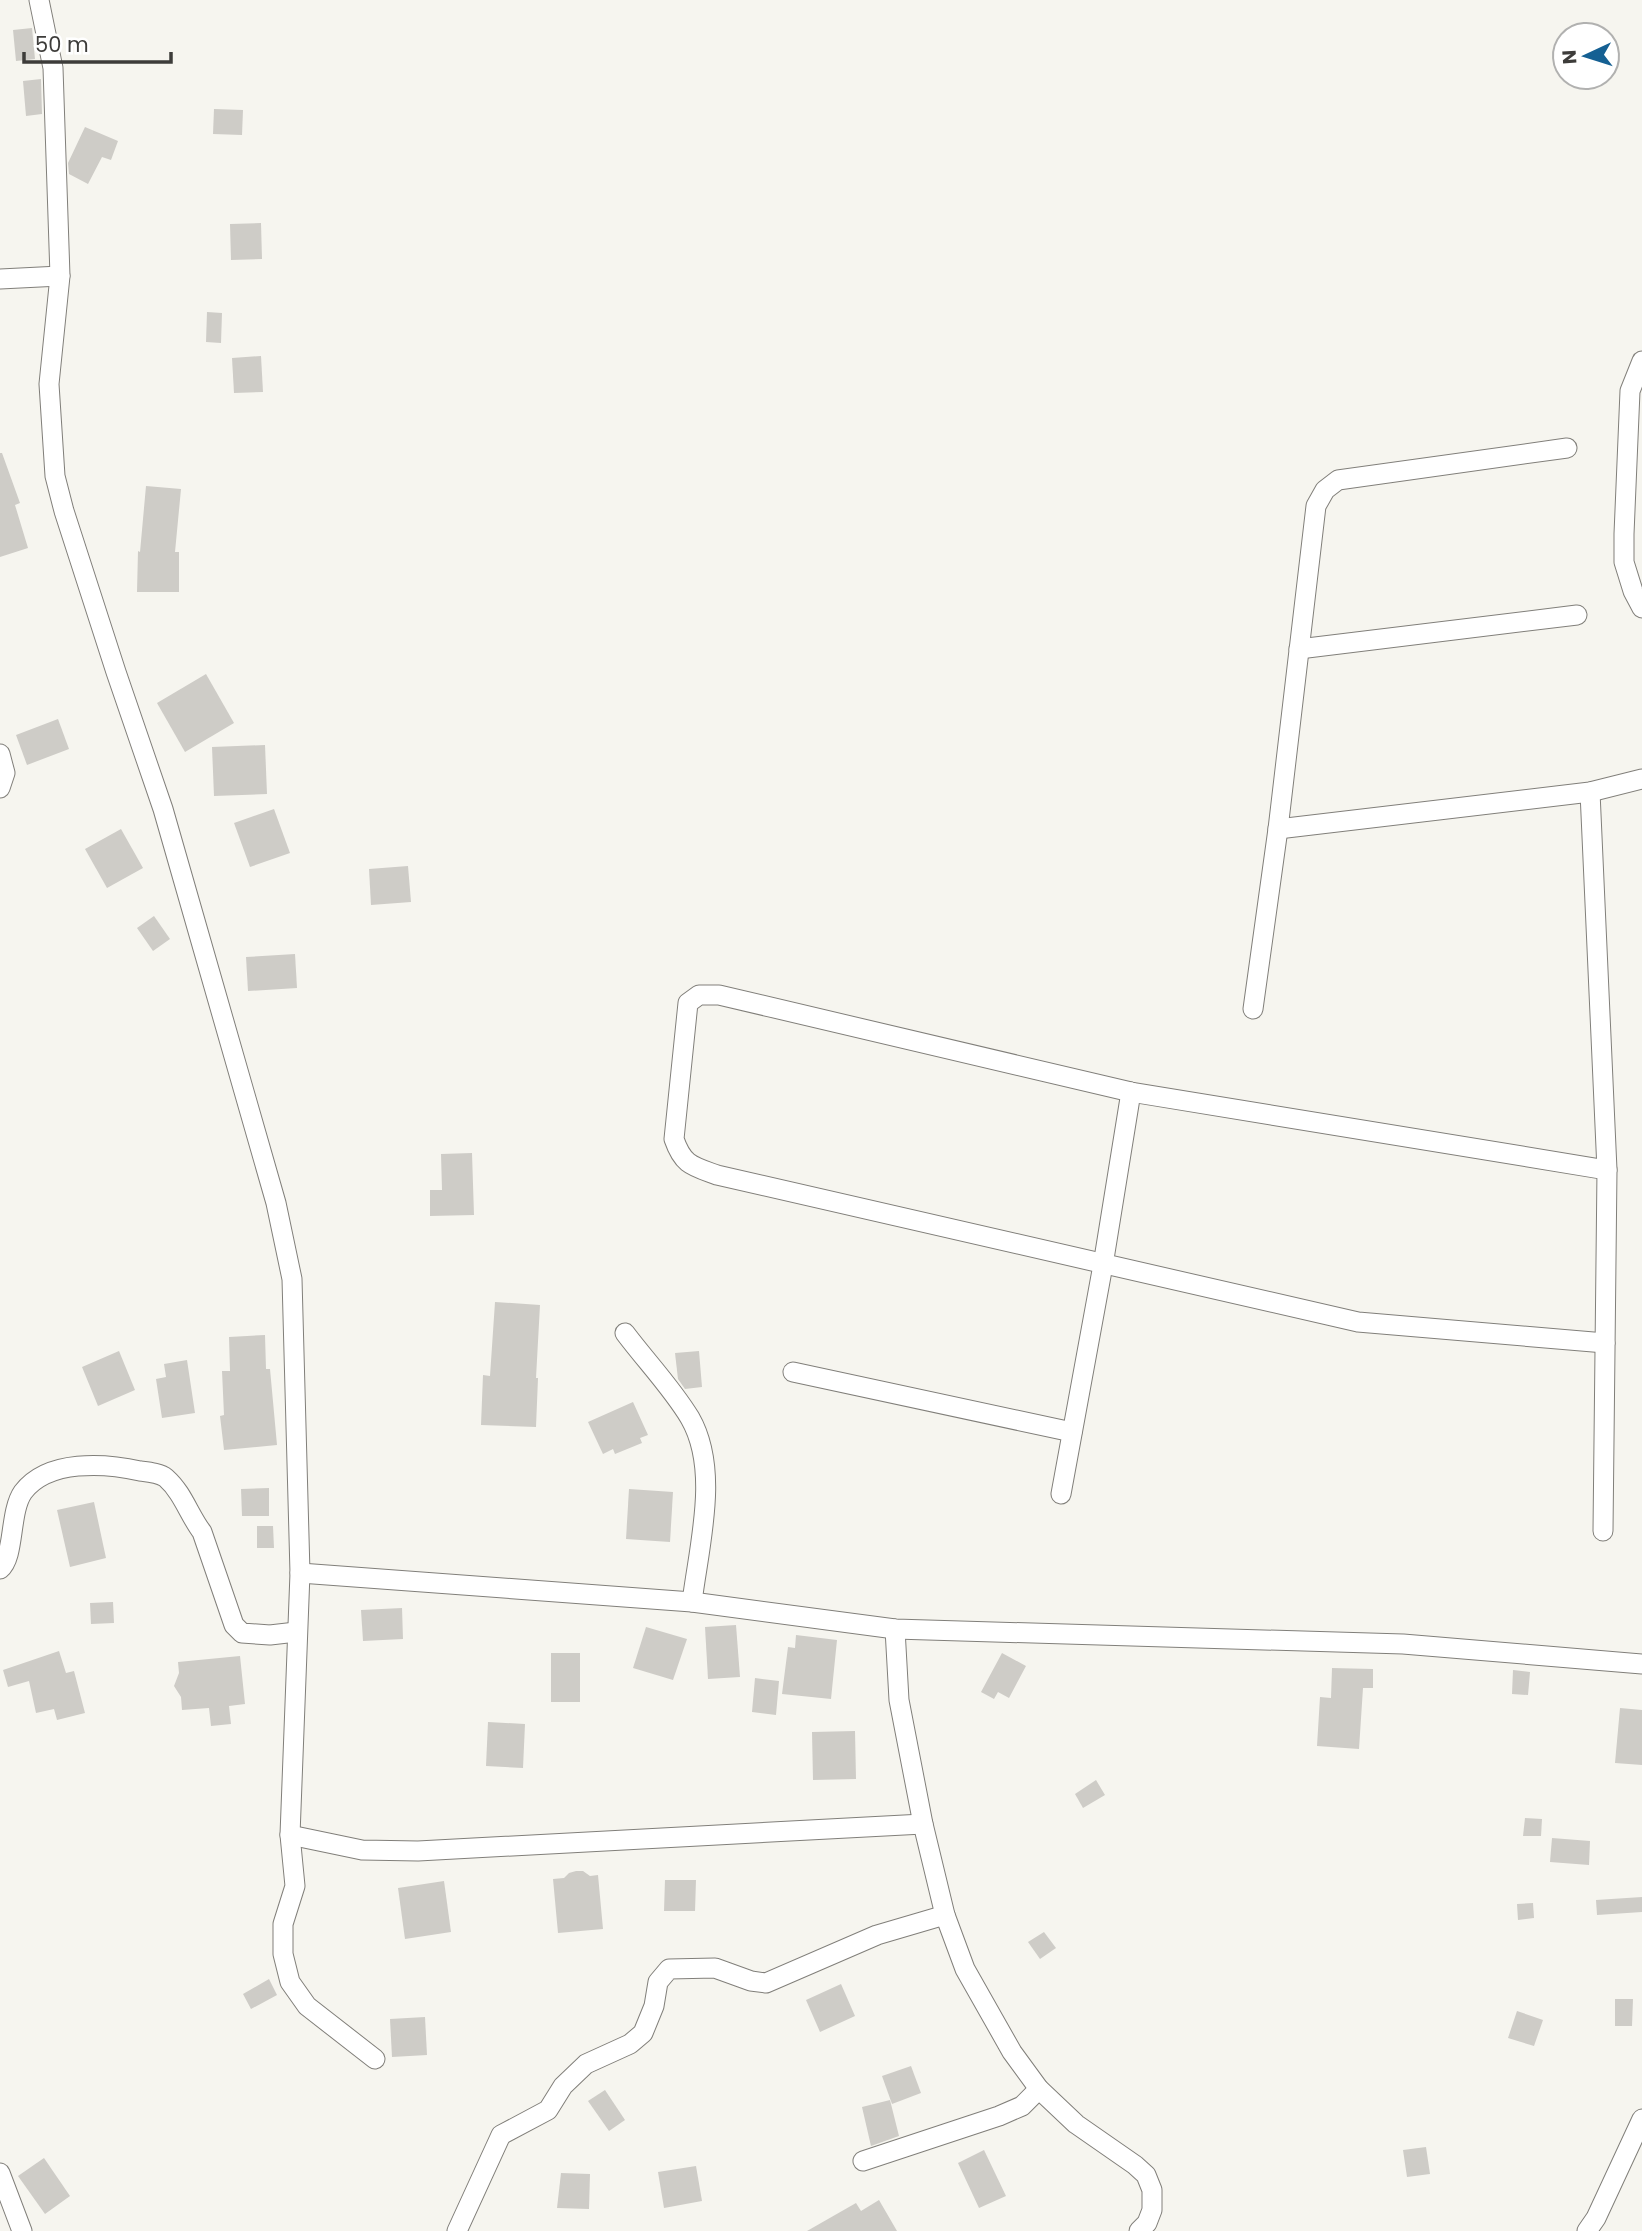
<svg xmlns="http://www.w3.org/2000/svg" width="1642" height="2231" font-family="Poppins,sans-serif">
<rect width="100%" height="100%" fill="#f6f5ef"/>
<g fill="#ceccc7">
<path d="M 32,28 L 35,59 L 16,61 L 13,30 Z"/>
<path d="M 41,79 L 42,114 L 26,116 L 23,81 Z"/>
<path d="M 214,109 L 243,110 L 242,135 L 213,134 Z"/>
<path d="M 85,127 L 118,141 L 111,160 L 102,157 L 88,184 L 69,174 L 68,163 Z"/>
<path d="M 261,223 L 262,259 L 231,260 L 230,224 Z"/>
<path d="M 207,312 L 222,313 L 221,343 L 206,342 Z"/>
<path d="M 261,356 L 263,392 L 234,393 L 232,358 Z"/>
<path d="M 0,453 L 2,453 L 20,503 L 15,505 L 28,548 L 0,557 Z"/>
<path d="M 146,486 L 181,489 L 175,552 L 179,552 L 179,592 L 137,592 L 138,551 L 140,552 Z"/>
<path d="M 206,674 L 234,723 L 185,752 L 157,703 Z"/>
<path d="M 58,719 L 69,749 L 27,765 L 16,735 Z"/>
<path d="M 265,745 L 267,794 L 214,796 L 212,747 Z"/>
<path d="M 274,809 L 290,853 L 250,867 L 234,823 Z"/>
<path d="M 121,829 L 143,868 L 107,888 L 85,849 Z"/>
<path d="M 408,866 L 411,902 L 371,905 L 369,869 Z"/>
<path d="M 154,916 L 170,939 L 153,951 L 137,928 Z"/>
<path d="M 295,954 L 297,988 L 248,991 L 246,957 Z"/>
<path d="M 472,1153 L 474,1215 L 430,1216 L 430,1190 L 442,1190 L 441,1154 Z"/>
<path d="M 495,1302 L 540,1305 L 536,1378 L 538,1378 L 536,1427 L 481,1425 L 483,1375 L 490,1376 Z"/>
<path d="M 265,1335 L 266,1369 L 270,1369 L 277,1445 L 224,1450 L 220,1416 L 224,1415 L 222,1371 L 230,1371 L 229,1337 Z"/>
<path d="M 119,1351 L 135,1390 L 98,1406 L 82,1367 Z"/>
<path d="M 699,1351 L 702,1387 L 685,1389 L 678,1379 L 675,1353 Z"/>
<path d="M 187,1360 L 195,1413 L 162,1418 L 156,1379 L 166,1377 L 164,1364 Z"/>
<path d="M 633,1402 L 648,1435 L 640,1438 L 642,1443 L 615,1454 L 613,1449 L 603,1454 L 588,1422 Z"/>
<path d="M 269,1488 L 269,1516 L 242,1516 L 241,1489 Z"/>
<path d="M 629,1489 L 673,1492 L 670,1542 L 626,1539 Z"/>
<path d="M 94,1502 L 106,1558 L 70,1567 L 57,1510 Z"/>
<path d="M 257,1526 L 273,1526 L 274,1548 L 257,1548 Z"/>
<path d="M 113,1602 L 114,1623 L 91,1624 L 90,1603 Z"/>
<path d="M 402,1608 L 403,1639 L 363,1641 L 361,1610 Z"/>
<path d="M 736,1625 L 740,1677 L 708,1679 L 705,1627 Z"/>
<path d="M 646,1627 L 687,1639 L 673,1680 L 633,1668 Z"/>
<path d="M 796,1635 L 837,1640 L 831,1699 L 782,1694 L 788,1647 L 795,1648 Z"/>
<path d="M 59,1651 L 66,1673 L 74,1671 L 85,1713 L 57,1720 L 54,1709 L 36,1713 L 29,1681 L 8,1687 L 3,1670 Z"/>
<rect x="551" y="1653" width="29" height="49"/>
<path d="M 1002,1653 L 1026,1666 L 1009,1698 L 998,1692 L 994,1699 L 981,1692 Z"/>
<path d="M 240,1656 L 245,1704 L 229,1706 L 231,1724 L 211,1726 L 209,1708 L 182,1710 L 181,1697 L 174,1686 L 179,1673 L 178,1662 Z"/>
<path d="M 1332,1668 L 1373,1669 L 1373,1688 L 1363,1688 L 1359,1749 L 1317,1746 L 1320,1697 L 1331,1698 Z"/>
<path d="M 1513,1670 L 1530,1672 L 1528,1695 L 1512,1694 Z"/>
<path d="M 755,1678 L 779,1681 L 776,1715 L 752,1712 Z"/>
<path d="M 1620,1708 L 1642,1710 L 1642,1765 L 1615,1763 Z"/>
<path d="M 488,1722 L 525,1724 L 523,1768 L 486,1766 Z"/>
<path d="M 855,1731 L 856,1779 L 813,1780 L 812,1732 Z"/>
<path d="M 1096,1780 L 1105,1795 L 1083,1808 L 1075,1794 Z"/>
<path d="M 1525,1818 L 1542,1819 L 1541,1836 L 1523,1836 Z"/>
<path d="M 1552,1838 L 1590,1841 L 1589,1865 L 1550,1862 Z"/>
<path d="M 576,1871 L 583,1871 L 590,1876 L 598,1875 L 603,1929 L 558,1933 L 553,1879 L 564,1878 L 569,1873 Z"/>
<path d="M 665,1880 L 696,1880 L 695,1911 L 664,1911 Z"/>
<path d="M 444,1881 L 451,1932 L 405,1939 L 398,1888 Z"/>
<path d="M 1642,1897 L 1642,1912 L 1597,1915 L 1596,1900 Z"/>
<path d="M 1533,1903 L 1534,1918 L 1518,1920 L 1517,1904 Z"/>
<path d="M 1044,1932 L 1056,1948 L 1040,1959 L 1028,1942 Z"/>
<path d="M 269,1979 L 277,1995 L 251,2009 L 243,1994 Z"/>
<path d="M 841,1984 L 855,2016 L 820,2032 L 806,2000 Z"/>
<path d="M 1615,1999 L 1633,1999 L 1632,2026 L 1615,2026 Z"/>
<path d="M 1517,2011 L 1543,2020 L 1534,2046 L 1508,2038 Z"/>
<path d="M 425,2017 L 427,2055 L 392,2057 L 390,2019 Z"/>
<path d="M 911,2066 L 921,2093 L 892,2104 L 882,2076 Z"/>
<path d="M 605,2090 L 625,2120 L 609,2131 L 588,2101 Z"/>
<path d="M 890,2100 L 899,2136 L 871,2146 L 862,2107 Z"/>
<path d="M 1426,2147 L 1430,2174 L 1407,2177 L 1403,2150 Z"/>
<path d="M 984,2150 L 1006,2196 L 979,2208 L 958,2163 Z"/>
<path d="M 44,2158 L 70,2196 L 45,2214 L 18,2176 Z"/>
<path d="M 696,2166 L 702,2201 L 664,2208 L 658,2172 Z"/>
<path d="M 561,2173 L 590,2174 L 589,2209 L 557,2208 Z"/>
<path d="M 879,2200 L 897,2231 L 807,2231 L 856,2203 L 861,2211 Z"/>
</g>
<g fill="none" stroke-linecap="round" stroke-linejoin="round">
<g stroke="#817f7a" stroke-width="21">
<g id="minor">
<path d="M 39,0 L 53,68 L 60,276 L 49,384 L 55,476 L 64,511 L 116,672 L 163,809 L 276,1203 L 292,1279 L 300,1573 L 290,1835 L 295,1886 L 283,1924 L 283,1954 L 290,1982 L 307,2006 L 375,2059"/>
<path d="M 0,279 L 60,276"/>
<path d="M 1642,361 L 1630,391 L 1624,534 L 1624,562 L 1633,591 L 1642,608"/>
<path d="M 1299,649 L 1577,615"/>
<path d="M 0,754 L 5,773 L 0,788"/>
<path d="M 1590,792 L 1607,1170 L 1603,1531"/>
<path d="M 1278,829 L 1590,792 L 1642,779"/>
<path d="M 1253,1009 L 1278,829 L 1316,506 L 1325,490 L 1338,480 L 1567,448"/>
<path d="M 625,1333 C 646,1361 672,1388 690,1418 C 720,1470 699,1545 692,1602"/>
<path d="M 1605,1343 L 1358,1322 L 717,1175 C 692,1166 683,1165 674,1139 L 688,1003 L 699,995 L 719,995 L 1131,1092 L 1607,1170"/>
<path d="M 793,1372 L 1072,1432"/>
<path d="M 1061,1494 L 1103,1265 L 1131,1092"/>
<path d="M 0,1569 C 15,1557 9,1512 23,1492 C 48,1459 105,1463 140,1471 C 148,1472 160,1473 166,1478 C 183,1493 189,1515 202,1532 L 234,1625 L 242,1633 L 270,1635 L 296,1632"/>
<path d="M 300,1573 L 692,1602 L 895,1629 L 1403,1644 L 1642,1664"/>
<path d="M 895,1629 L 899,1700 L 923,1824 L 945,1915 L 965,1969 L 1012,2052 L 1039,2089 L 1076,2124 L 1135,2165 L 1146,2175 L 1152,2190 L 1152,2210 L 1147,2223 L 1139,2231"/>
<path d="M 290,1835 L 362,1850 L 418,1851 L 923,1824"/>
<path d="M 863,2161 L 999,2116 L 1022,2106 L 1039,2089"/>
<path d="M 0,2173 L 22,2231"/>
<path d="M 457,2231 L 501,2135 L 548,2110 L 563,2086 L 586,2064 L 630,2044 L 643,2033 L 654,2006 L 658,1982 L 669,1969 L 715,1968 L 751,1981 L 766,1983 L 877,1935 L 945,1915"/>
<path d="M 1587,2231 L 1596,2218 L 1642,2119"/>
</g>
</g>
<use href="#minor" stroke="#fff" stroke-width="19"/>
</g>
<g transform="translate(1586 56) rotate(266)"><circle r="33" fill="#ffffff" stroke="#b1b1b0" stroke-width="2"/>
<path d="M0-5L12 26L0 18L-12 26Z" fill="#156093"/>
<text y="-10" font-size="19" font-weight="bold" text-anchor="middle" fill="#3d3c3a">N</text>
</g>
<path d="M24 52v10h147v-10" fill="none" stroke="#3d3c3a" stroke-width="3.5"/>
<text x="35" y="52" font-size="21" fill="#3d3c3a" stroke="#ffffff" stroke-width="5" paint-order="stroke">50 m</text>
</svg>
